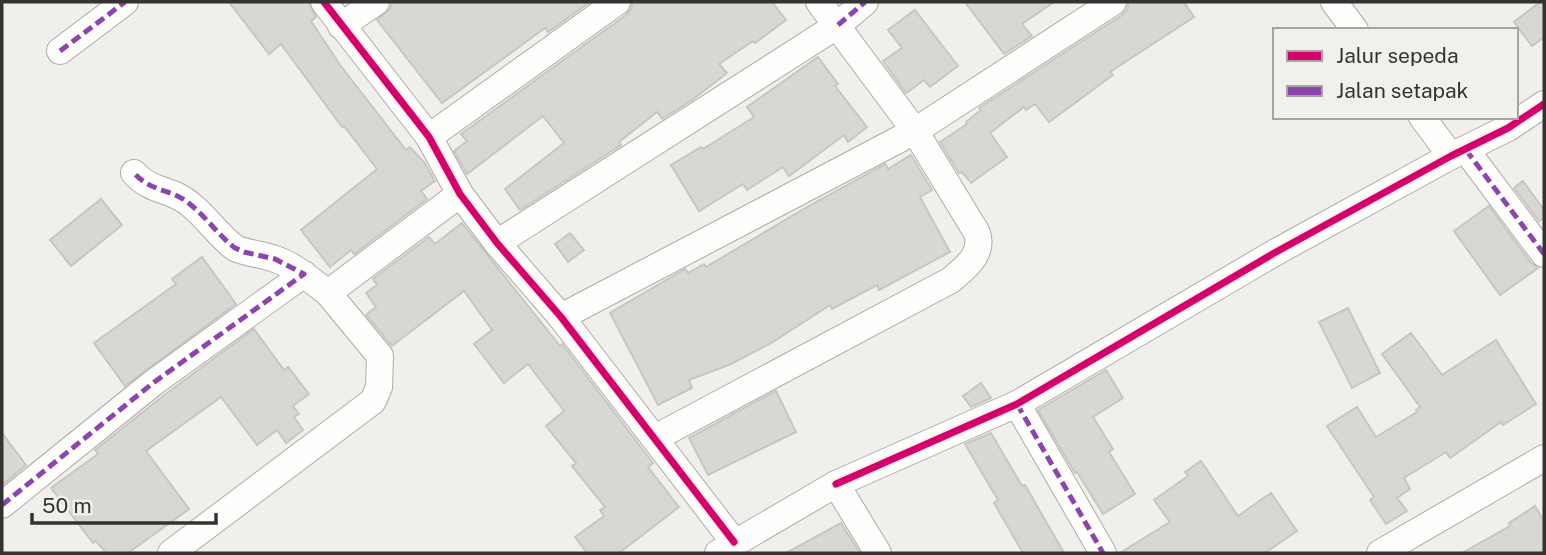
<svg xmlns="http://www.w3.org/2000/svg" width="1546" height="555" font-family="'Public Sans',sans-serif">
<rect width="100%" height="100%" fill="#f1efec"/>
<g fill="#d8d7d4" stroke="#c7c6c3" stroke-width="2">
<path d="M 229,2 L 309,2 L 316,17 L 311,21 L 340,65 L 406,150 L 410,147 L 424,162 L 435,181 L 421,191 L 427,199 L 354,254 L 351,250 L 330,267 L 301,230 L 377,169 L 344,126 L 342,127 L 281,44 L 269,54 Z"/>
<path d="M 392,2 L 590,2 L 548,32 L 545,28 L 442,103 L 377,20 L 390,9 Z"/>
<path d="M 633,2 L 772,2 L 786,20 L 755,43 L 753,41 L 719,64 L 727,73 L 692,100 L 662,119 L 657,112 L 619,142 L 621,145 L 520,210 L 505,189 L 564,143 L 543,116 L 467,174 L 454,151 L 467,141 L 461,134 L 626,15 L 631,9 Z"/>
<path d="M 965,2 L 1054,2 L 1022,24 L 1032,36 L 1004,54 Z"/>
<path d="M 1129,2 L 1184,2 L 1194,17 L 1110,72 L 1113,75 L 1049,122 L 1035,104 L 1026,110 L 1024,107 L 990,133 L 1007,157 L 971,183 L 962,172 L 959,173 L 940,142 L 967,124 L 966,122 L 981,110 L 979,108 L 1122,15 L 1127,10 Z"/>
<path d="M 1540,2 L 1544,2 L 1544,37 L 1532,46 L 1514,22 Z"/>
<path d="M 915,10 L 958,66 L 930,87 L 924,80 L 906,93 L 883,61 L 902,48 L 888,30 Z"/>
<path d="M 818,57 L 838,84 L 835,86 L 867,127 L 848,142 L 844,135 L 789,176 L 783,167 L 747,190 L 743,184 L 699,211 L 671,165 L 701,147 L 703,149 L 754,117 L 747,107 Z"/>
<path d="M 911,155 L 932,190 L 920,197 L 950,252 L 879,290 L 877,285 L 832,309 L 830,305 L 773,342 L 731,364 L 689,380 L 692,388 L 658,405 L 610,313 L 685,269 L 688,273 L 704,264 L 706,267 L 807,207 L 882,166 L 885,164 L 888,169 Z"/>
<path d="M 1523,181 L 1544,210 L 1544,218 L 1539,221 L 1514,188 Z"/>
<path d="M 101,199 L 122,225 L 71,266 L 50,240 Z"/>
<path d="M 1489,206 L 1531,263 L 1538,268 L 1500,295 L 1454,231 Z"/>
<path d="M 462,223 L 560,346 L 562,344 L 653,463 L 648,467 L 679,507 L 619,553 L 587,553 L 575,537 L 604,516 L 600,510 L 605,507 L 572,466 L 576,463 L 546,426 L 564,411 L 528,364 L 504,383 L 474,344 L 492,330 L 464,291 L 392,346 L 366,315 L 376,307 L 366,293 L 377,285 L 373,279 L 429,237 L 435,244 Z"/>
<path d="M 570,233 L 584,250 L 568,262 L 555,244 Z"/>
<path d="M 202,257 L 236,304 L 125,386 L 94,343 L 176,284 L 172,279 Z"/>
<path d="M 1348,308 L 1380,373 L 1352,388 L 1319,322 Z"/>
<path d="M 254,329 L 284,370 L 288,367 L 309,394 L 293,406 L 299,414 L 294,417 L 303,430 L 286,443 L 277,430 L 257,445 L 221,397 L 146,451 L 189,509 L 128,553 L 106,553 L 96,541 L 93,543 L 51,488 L 98,454 L 95,450 L 163,396 Z"/>
<path d="M 1411,333 L 1442,375 L 1496,340 L 1536,404 L 1503,425 L 1501,422 L 1450,458 L 1446,452 L 1404,478 L 1410,489 L 1397,498 L 1407,511 L 1386,524 L 1370,500 L 1374,497 L 1327,426 L 1357,407 L 1376,437 L 1417,412 L 1416,410 L 1420,407 L 1382,354 Z"/>
<path d="M 1106,370 L 1123,398 L 1093,417 L 1113,449 L 1109,452 L 1135,494 L 1103,514 L 1077,472 L 1075,473 L 1038,410 Z"/>
<path d="M 981,383 L 991,398 L 971,407 L 963,396 Z"/>
<path d="M 776,391 L 796,432 L 708,475 L 689,438 Z"/>
<path d="M 2,433 L 26,465 L 2,485 Z"/>
<path d="M 991,433 L 1022,486 L 1025,485 L 1064,553 L 1023,553 L 994,503 L 998,500 L 965,444 Z"/>
<path d="M 1201,461 L 1238,516 L 1271,493 L 1297,531 L 1265,553 L 1120,553 L 1170,522 L 1154,500 L 1188,476 L 1185,472 Z"/>
<path d="M 1535,506 L 1544,521 L 1544,553 L 1462,553 L 1510,526 L 1509,523 Z"/>
<path d="M 841,523 L 860,553 L 786,553 Z"/>
</g>
<g fill="none" stroke-linecap="round" stroke-linejoin="round">
<g stroke="#adacaa" stroke-width="28">
<g id="minor">
<path d="M 324,2 L 429,137 L 460,194 L 497,243 L 561,317 L 734,542"/>
<path d="M 1334,2 L 1355,30"/>
<path d="M 341,26 L 376,2"/>
<path d="M 60,51 L 125,2"/>
<path d="M 1422,117 L 1451,156"/>
<path d="M 429,137 L 617,2"/>
<path d="M 1466,150 L 1544,254"/>
<path d="M 134,173 C 152,193 172,188 191,205 C 207,218 219,236 235,248 C 248,254 262,254 275,259 C 294,265 312,281 328,293 L 460,194"/>
<path d="M 497,243 L 838,25 L 865,2"/>
<path d="M 561,317 L 915,131 L 1113,2"/>
<path d="M 1017,404 L 1103,553"/>
<path d="M 655,438 L 951,280 C 966,267 984,254 977,233 L 915,131 L 819,2"/>
<path d="M 836,484 L 1017,404 L 1276,252 L 1451,156 L 1508,128 L 1544,104"/>
<path d="M 2,505 L 153,383 L 304,274"/>
<path d="M 171,553 L 373,401 L 379,387 L 380,356 L 328,293"/>
<path d="M 718,553 L 836,484 L 878,553"/>
<path d="M 1380,553 L 1544,458"/>
</g>
</g>
<use href="#minor" stroke="#fdfdfc" stroke-width="26"/>
<g stroke="#8e44ad" stroke-width="5" stroke-dasharray="10 5" stroke-linecap="butt">
<path d="M 838,25 L 865,2"/>
<path d="M 60,51 L 125,2"/>
<path d="M 1466,150 L 1544,254"/>
<path d="M 1017,404 L 1103,553"/>
<path d="M 2,505 L 153,383 L 304,274 L 275,259 L 244,252 L 235,248 C 219,236 207,218 191,205 C 172,188 152,193 134,173"/>
</g>
<g stroke="#f2f0eb" stroke-width="11">
<g id="cycleway">
<path d="M 324,2 L 429,137 L 460,194 L 497,243 L 561,317 L 734,542"/>
<path d="M 836,484 L 1017,404 L 1276,252 L 1451,156 L 1508,128 L 1544,104"/>
</g>
</g>
<use href="#cycleway" stroke="#d6006c" stroke-width="7"/>
</g>
<rect width="1546" height="555" fill="none" stroke="#343331" stroke-width="7"/>
<rect x="1273" y="28" width="245" height="91" fill="#f2f0eb" stroke="#a6a4a1" stroke-width="2"/>
<rect x="1287" y="51" width="35" height="10" fill="#d6006c" stroke="#a6a4a1" stroke-width="2"/>
<text x="1336" y="63" font-size="21" fill="#343331">Jalur sepeda</text>
<rect x="1287" y="86" width="35" height="10" fill="#8e44ad" stroke="#a6a4a1" stroke-width="2"/>
<text x="1336" y="98" font-size="21" fill="#343331">Jalan setapak</text>
<path d="M32 513v10h184v-10" fill="none" stroke="#343331" stroke-width="3.5"/>
<text x="42" y="513" font-size="21" fill="#343331" stroke="#f2f0eb" stroke-width="5" paint-order="stroke">50 m</text>
</svg>
